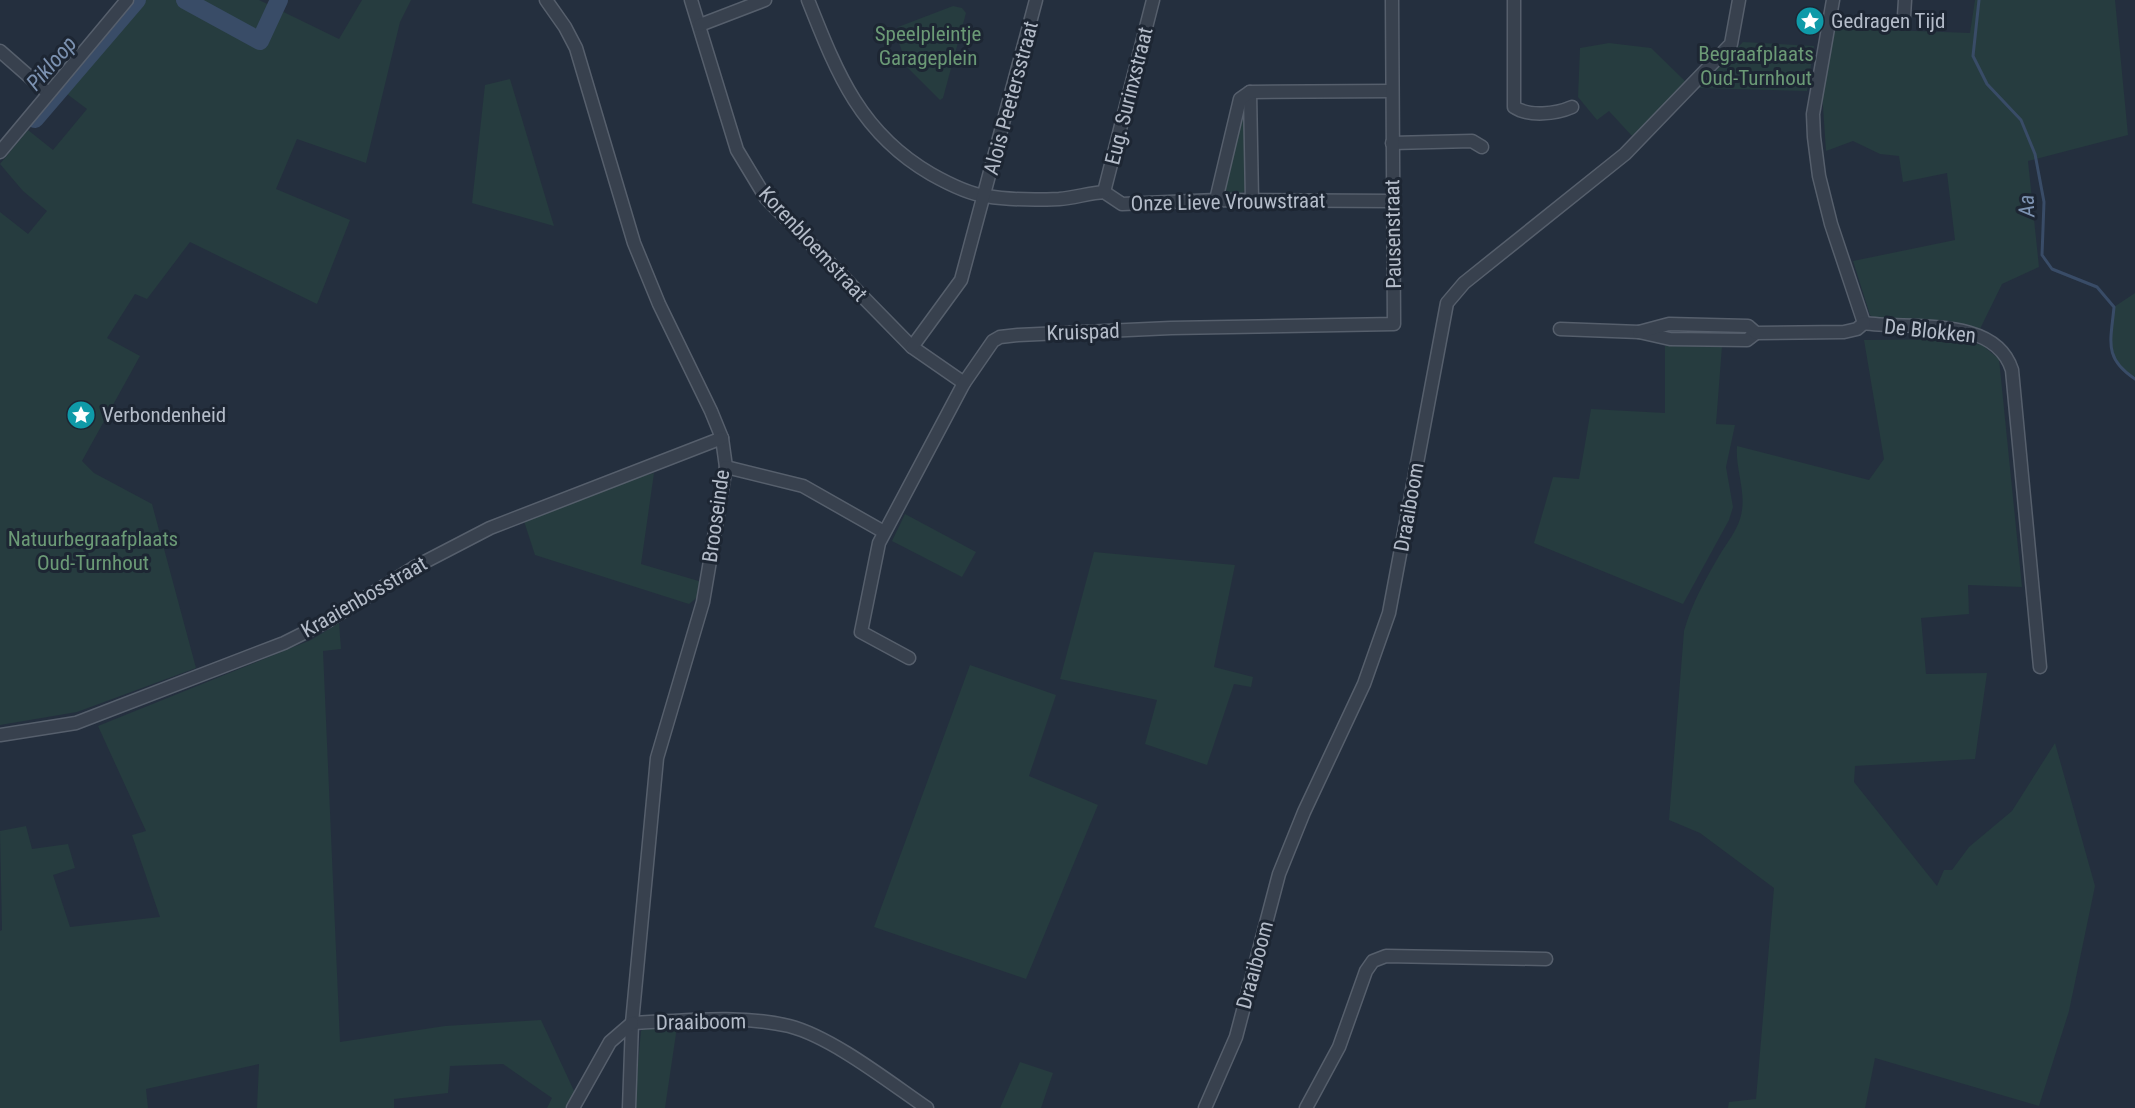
<svg xmlns="http://www.w3.org/2000/svg" width="2135" height="1108" font-family="'Roboto Condensed',sans-serif">
<rect width="100%" height="100%" fill="#242f3e"/>
<g fill="#263c3f">
<path d="M 143,0 L 259,0 L 339,39 L 362,0 L 411,0 L 400,22 L 366,163 L 297,139 L 276,189 L 350,220 L 317,304 L 190,242 L 147,299 L 135,294 L 107,338 L 140,356 L 82,461 L 94,473 L 152,504 L 196,668 L 77,712 L 0,725 L 0,212 L 28,234 L 47,211 L 23,191 L 0,164 L 28,130 L 53,150 L 87,109 L 63,91 Z"/>
<path d="M 1975,0 L 2115,0 L 2128,135 L 2028,161 L 2039,267 L 2002,284 L 1980,329 L 1876,319 L 1870,315 L 1853,261 L 1955,240 L 1947,173 L 1903,182 L 1899,156 L 1880,154 L 1853,141 L 1826,151 L 1822,92 L 1834,28 L 1970,33 Z"/>
<path d="M 953,6 L 962,8 L 966,13 L 943,98 L 940,100 L 908,68 L 895,32 L 898,27 Z"/>
<path d="M 1743,42 L 1814,46 L 1807,91 L 1698,88 Z"/>
<path d="M 1609,43 L 1651,48 L 1686,82 L 1632,136 L 1609,111 L 1597,120 L 1578,97 L 1580,48 Z"/>
<path d="M 510,79 L 554,226 L 472,203 L 485,85 Z"/>
<path d="M 1245,103 L 1246,190 L 1239,195 L 1231,195 L 1223,188 Z"/>
<path d="M 2135,293 L 2135,379 C 2103,358 2111,341 2114,307 Z"/>
<path d="M 1953,339 L 1982,345 L 1999,359 L 2022,587 L 1968,585 L 1969,614 L 1921,618 L 1926,674 L 1987,673 L 1975,759 L 1855,766 L 1854,782 L 1937,886 L 1944,870 L 1952,870 L 1969,847 L 2012,811 L 2055,743 L 2095,886 L 2069,1011 L 2039,1106 L 1875,1058 L 1865,1108 L 1728,1108 L 1729,1102 L 1756,1099 L 1774,888 L 1700,833 L 1669,820 L 1684,631 C 1692,603 1705,580 1719,556 C 1726,544 1736,532 1740,519 C 1748,494 1735,471 1737,446 L 1869,480 L 1884,459 L 1864,340 Z"/>
<path d="M 1665,346 L 1722,346 L 1716,424 L 1735,425 L 1726,467 L 1733,507 L 1729,520 L 1683,604 L 1534,543 L 1553,477 L 1579,479 L 1591,409 L 1665,413 Z"/>
<path d="M 654,473 L 641,564 L 702,582 L 699,596 L 689,604 L 535,555 L 523,518 L 589,491 Z"/>
<path d="M 905,514 L 976,552 L 962,577 L 892,541 Z"/>
<path d="M 1094,552 L 1235,565 L 1214,667 L 1253,677 L 1251,687 L 1234,684 L 1207,765 L 1145,744 L 1157,700 L 1060,679 Z"/>
<path d="M 339,623 L 341,649 L 323,651 L 340,1042 L 445,1026 L 541,1020 L 575,1093 L 566,1108 L 547,1108 L 552,1098 L 503,1064 L 450,1066 L 448,1093 L 394,1099 L 394,1108 L 257,1108 L 259,1064 L 146,1089 L 148,1108 L 0,1108 L 0,931 L 2,930 L 0,831 L 26,826 L 32,849 L 68,844 L 75,868 L 53,875 L 70,927 L 160,917 L 132,835 L 146,831 L 98,726 L 311,640 Z"/>
<path d="M 970,665 L 1056,695 L 1029,776 L 1098,805 L 1026,979 L 874,927 Z"/>
<path d="M 677,1027 L 665,1108 L 634,1108 L 641,1031 L 645,1028 Z"/>
<path d="M 1020,1062 L 1053,1073 L 1041,1108 L 1000,1108 Z"/>
</g>
<g fill="none" stroke-linecap="round" stroke-linejoin="round">
<path stroke="#394c67" stroke-width="3" d="M 1979,0 L 1973,56 L 1987,84 L 2021,120 L 2035,154 L 2044,202 L 2042,255 L 2052,269 L 2097,287 L 2114,307 C 2111,341 2103,358 2135,379"/>
<g stroke="#394c67" stroke-width="18">
<path d="M 185,0 L 260,41 L 279,0"/>
<path d="M 35,119 L 137,0"/>
</g>
<g stroke="#565f6c" stroke-width="15">
<g id="minor">
<path d="M 546,0 L 565,27 L 576,48 L 634,243 L 659,304 L 711,411 L 722,438 L 726,467 L 703,602 L 657,758 L 632,1023 L 629,1108"/>
<path d="M 691,0 L 737,150 L 766,198 L 912,347 L 964,383"/>
<path d="M 808,0 C 837,73 860,133 931,174 C 947,183 968,194 986,196 C 1009,200 1036,200 1059,199 C 1074,198 1089,193 1104,192 L 1122,204 L 1216,200 L 1392,201"/>
<path d="M 1514,0 L 1514,107 C 1529,117 1556,114 1572,107"/>
<path d="M 1833,0 L 1813,114 L 1814,137 L 1819,176 L 1831,224 L 1864,323"/>
<path d="M 1904,16 L 1905,0"/>
<path d="M 700,25 L 765,0"/>
<path d="M 0,51 L 48,93"/>
<path d="M 1250,92 L 1252,200"/>
<path d="M 1392,143 L 1472,141 L 1482,147"/>
<path d="M 0,152 L 127,0"/>
<path d="M 1104,192 L 1153,0"/>
<path d="M 1216,200 L 1240,99 L 1250,92 L 1391,91"/>
<path d="M 1864,323 C 1910,330 1995,315 2012,370 L 2040,667"/>
<path d="M 1560,329 L 1639,332 L 1670,339 L 1747,340 L 1756,333"/>
<path d="M 1639,332 L 1669,324 L 1748,326 L 1756,333 L 1844,332 L 1857,329 L 1864,323"/>
<path d="M 912,347 L 961,280 L 1036,0"/>
<path d="M 726,467 L 803,486 L 884,532"/>
<path d="M 909,658 L 861,632 L 879,543 L 964,383 L 993,341 L 1000,337 L 1018,335 L 1171,328 L 1394,324 L 1392,0"/>
<path d="M 0,735 L 76,723 L 284,643 L 328,621 L 413,568 L 490,528 L 722,438"/>
<path d="M 632,1023 C 684,1021 737,1014 789,1026 C 832,1037 889,1082 927,1108"/>
<path d="M 573,1108 L 610,1042 L 632,1023"/>
<path d="M 1205,1108 L 1236,1037 L 1279,874 L 1304,812 L 1364,684 L 1389,613 L 1447,303 L 1464,283 L 1625,154 L 1731,44 L 1739,0"/>
<path d="M 1306,1108 L 1339,1047 L 1366,971 L 1373,961 L 1386,956 L 1546,959"/>
</g>
</g>
<use href="#minor" stroke="#38414e" stroke-width="12"/>
</g>
<defs>
<g id="sight-disc" transform="scale(1.5)"><circle r="9.5" fill="#0f9aa8" stroke="#1d2633"/><path d="M0-6L1.8-2.2L6-1.7L2.9 1.2L3.7 5.4L0 3.3L-3.7 5.4L-2.9 1.2L-6-1.7L-1.8-2.2Z" fill="#fff"/></g>
</defs>
<g fill-rule="evenodd">
<use href="#sight-disc" x="1810" y="21"/>
<use href="#sight-disc" x="81" y="415"/>
</g>
<g text-anchor="middle" stroke-width="6" stroke-linejoin="round" paint-order="stroke">
<g font-size="21" fill="#b4bcc9" stroke="#1d2633" text-anchor="start">
<text x="1831" y="28">Gedragen Tijd</text>
<text x="102" y="422">Verbondenheid</text>
</g>
<g font-size="21" fill="#6b9a76" stroke="#1d2633">
<text x="928" y="41">Speelpleintje<tspan x="928" dy="24">Garageplein</tspan></text>
<text x="1756" y="61">Begraafplaats<tspan x="1756" dy="24">Oud-Turnhout</tspan></text>
<text x="93" y="546">Natuurbegraafplaats<tspan x="93" dy="24">Oud-Turnhout</tspan></text>
</g>
<g font-size="21" fill="#b4bcc9" stroke="#1d2633">
<text transform="translate(1129 96) rotate(-76)" y="7">Eug. Surinxstraat</text>
<text transform="translate(1011 98) rotate(-75)" y="7">Alois Peetersstraat</text>
<text transform="translate(1228 202) rotate(-1)" y="7">Onze Lieve Vrouwstraat</text>
<text transform="translate(1393 234) rotate(-91)" y="7">Pausenstraat</text>
<text transform="translate(813 244) rotate(47)" y="7">Korenbloemstraat</text>
<text transform="translate(1930 331) rotate(6)" y="7">De Blokken</text>
<text transform="translate(1083 332) rotate(-2)" y="7">Kruispad</text>
<text transform="translate(1409 507) rotate(-80)" y="7">Draaiboom</text>
<text transform="translate(716 516) rotate(-82)" y="7">Brooseinde</text>
<text transform="translate(364 597) rotate(-30)" y="7">Kraaienbosstraat</text>
<text transform="translate(1255 965) rotate(-75)" y="7">Draaiboom</text>
<text transform="translate(701 1022) rotate(-1)" y="7">Draaiboom</text>
</g>
<g font-size="22" font-style="italic" fill="#7c92b1" stroke="#1d2633">
<text transform="translate(51 63) rotate(-49)" y="8">Pikloop</text>
<text transform="translate(2026 206) rotate(-93)" y="8">Aa</text>
</g>
</g>
</svg>
